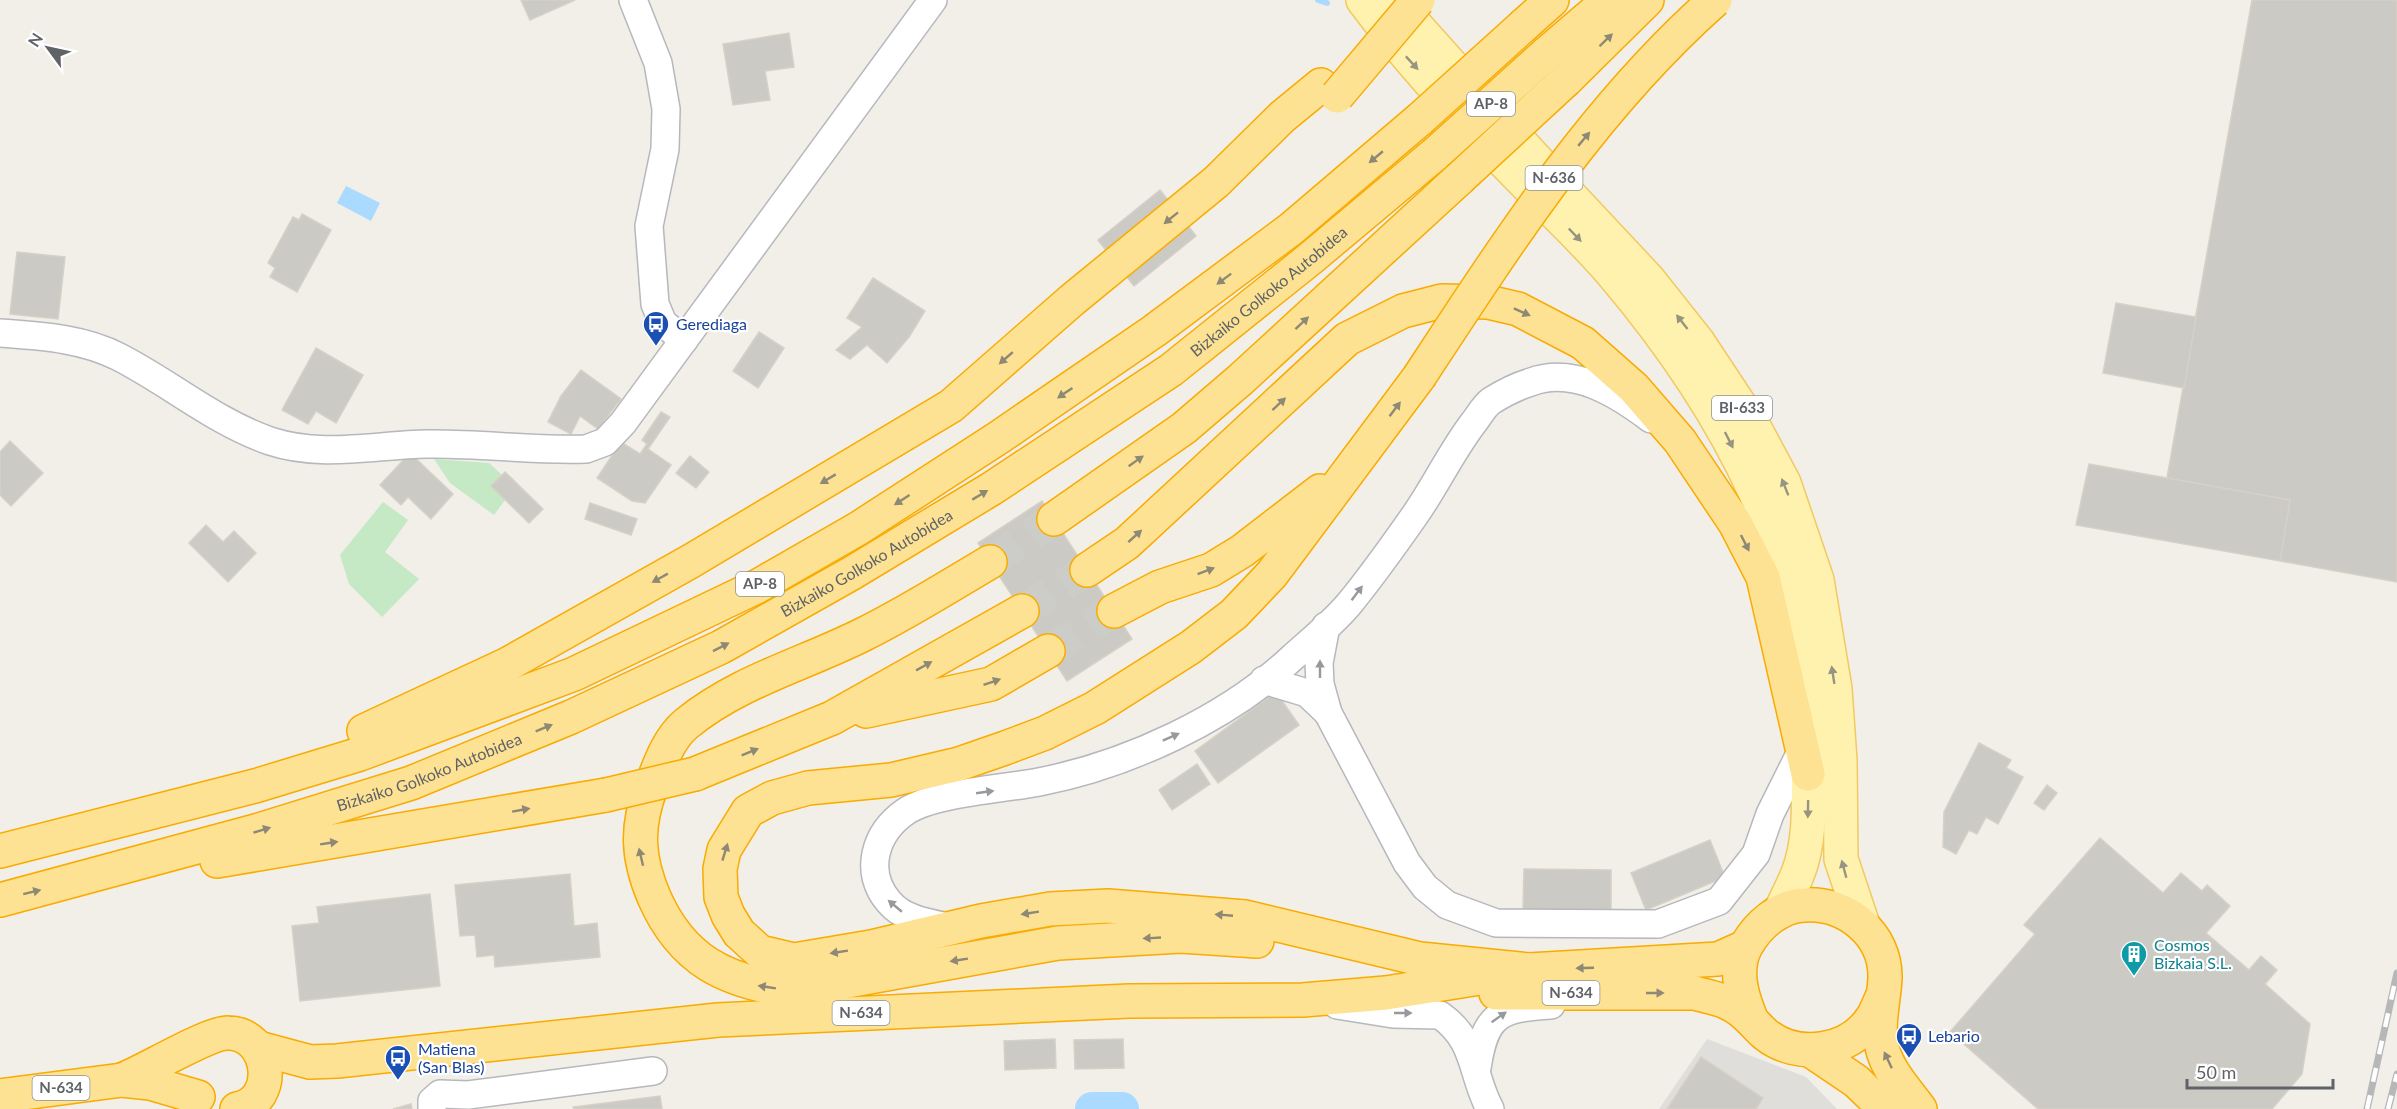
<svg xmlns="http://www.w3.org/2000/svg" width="2397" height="1109" font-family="Lato,sans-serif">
<rect width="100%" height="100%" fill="#f1efe8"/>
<path fill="#e0deda" d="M 1707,1039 L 1806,1077 L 1837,1109 L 1659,1109 Z"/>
<g fill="#c5e8c5">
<path d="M 434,459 L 489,463 L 502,475 L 491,486 L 505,500 L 494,515 L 450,483 Z"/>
<path d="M 383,502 L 408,520 L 385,552 L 419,579 L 382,617 L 349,584 L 340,555 Z"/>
</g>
<path fill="#aadaff" d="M 346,186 L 380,203 L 371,221 L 337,203 Z"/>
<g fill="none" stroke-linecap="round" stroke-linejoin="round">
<path stroke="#aadaff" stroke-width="6" d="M 1318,0 L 1327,3"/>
<path stroke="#aadaff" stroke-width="34" d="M 1092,1109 L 1122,1109"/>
</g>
<g fill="#cccac5" stroke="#d6d1c6" stroke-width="1.5">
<path d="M 521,0 L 575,0 L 530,20 Z"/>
<path d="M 2252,0 L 2397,0 L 2397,582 L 2280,561 L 2290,500 L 2167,478 Z"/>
<path d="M 789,33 L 794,67 L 765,71 L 770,100 L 733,105 L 723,44 Z"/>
<path d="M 1160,190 L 1196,236 L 1134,286 L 1098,240 Z"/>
<path d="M 302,214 L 331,230 L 297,292 L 270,277 L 275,268 L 268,263 L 293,217 L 299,220 Z"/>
<path d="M 17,252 L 65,257 L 58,319 L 10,314 Z"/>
<path d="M 873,278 L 925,311 L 909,337 L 887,363 L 867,345 L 850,359 L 836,350 L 862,327 L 847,318 Z"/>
<path d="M 2116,303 L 2196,317 L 2184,388 L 2103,373 Z"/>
<path d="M 759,332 L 784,348 L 758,388 L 733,371 Z"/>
<path d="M 316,348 L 363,375 L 336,423 L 316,411 L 308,424 L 282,410 Z"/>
<path d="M 581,370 L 621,399 L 598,429 L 580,416 L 571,434 L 548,422 L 561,396 Z"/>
<path d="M 661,412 L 670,417 L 648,449 L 671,465 L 645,503 L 632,501 L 597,478 L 621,442 L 640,454 L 647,444 L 642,440 Z"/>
<path d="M 10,441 L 43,473 L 11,506 L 0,495 L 0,452 Z"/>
<path d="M 410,453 L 453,494 L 431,519 L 408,497 L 401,505 L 380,485 Z"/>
<path d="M 690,456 L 709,472 L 696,488 L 676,473 Z"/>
<path d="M 2089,464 L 2290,500 L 2280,561 L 2076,525 Z"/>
<path d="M 505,472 L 543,509 L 529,523 L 491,486 Z"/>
<path d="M 1042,501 L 1132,639 L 1067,681 L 978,543 Z"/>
<path d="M 590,503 L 637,519 L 631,535 L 585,519 Z"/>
<path d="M 206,525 L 223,542 L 234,531 L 256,553 L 228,582 L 189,543 Z"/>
<path d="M 1276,692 L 1299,725 L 1218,783 L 1195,751 Z"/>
<path d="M 1979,743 L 2011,760 L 2006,768 L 2023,777 L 1998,824 L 1986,817 L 1977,834 L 1969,830 L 1956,854 L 1943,847 L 1944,812 Z"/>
<path d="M 1197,764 L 1210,784 L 1172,810 L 1159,790 Z"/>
<path d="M 2047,785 L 2057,793 L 2044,810 L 2034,803 Z"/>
<path d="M 2100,838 L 2163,893 L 2181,873 L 2202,891 L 2207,885 L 2230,906 L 2206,933 L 2249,970 L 2261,956 L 2277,970 L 2265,984 L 2310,1024 L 2302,1074 L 2272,1109 L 2038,1109 L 1950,1032 L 2035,934 L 2024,925 Z"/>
<path d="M 1710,840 L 1725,877 L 1646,910 L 1631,873 Z"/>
<path d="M 1524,869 L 1611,870 L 1611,911 L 1523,910 Z"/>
<path d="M 570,874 L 574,926 L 597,923 L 600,957 L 495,967 L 494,955 L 477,957 L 475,935 L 460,936 L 455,885 Z"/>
<path d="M 430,894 L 440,986 L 300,1001 L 292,926 L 319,923 L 317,907 Z"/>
<path d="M 1055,1039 L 1056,1068 L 1005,1070 L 1004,1041 Z"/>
<path d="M 1123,1039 L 1124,1068 L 1075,1069 L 1074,1040 Z"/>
<path d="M 1701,1057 L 1763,1098 L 1756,1109 L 1667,1109 Z"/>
<path d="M 660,1096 L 662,1109 L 574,1109 L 573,1107 Z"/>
<path d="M 411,1104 L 412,1109 L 393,1109 Z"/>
</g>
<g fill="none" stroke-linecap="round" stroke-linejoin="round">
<g stroke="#ccccc8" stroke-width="33" stroke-dasharray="33 16" stroke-linecap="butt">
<path d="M 990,562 L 1054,519"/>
<path d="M 1022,611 L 1087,570"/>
<path d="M 1048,651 L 1114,611"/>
</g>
<g stroke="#b5b8bc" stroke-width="30">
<g id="minor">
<path d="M 633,0 L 658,63 L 666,109 L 665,149 L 649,226 L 655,304 L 663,323 L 684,340"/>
<path d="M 0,333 C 40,336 82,338 119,357 C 170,383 215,422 270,441 C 321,458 374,445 427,444 C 480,443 533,451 586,449 L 605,442 L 623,423 L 933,0"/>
<path d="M 1326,626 L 1319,663 L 1320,684 L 1328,713 L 1407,863 L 1425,887 L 1447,905 L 1496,923 L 1658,924 L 1719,901 L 1756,854 L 1770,814 L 1802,750"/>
<path d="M 1264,680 L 1307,693 L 1328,713"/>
<path d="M 948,927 C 928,923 903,919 889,902 C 863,872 875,833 905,812 C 932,793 1004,789 1039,782 C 1127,765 1227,719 1293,657 C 1312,640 1333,623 1349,604 C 1372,576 1394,545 1415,515 C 1436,485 1451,452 1474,422 C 1479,416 1484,406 1491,401 C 1502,394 1518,386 1531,382 C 1574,366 1618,394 1651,419"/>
<path d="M 1337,1005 L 1393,1014 L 1440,1015 C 1477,1041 1471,1074 1490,1109"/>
<path d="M 1477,1068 C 1485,1015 1498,1008 1551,1005"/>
<path d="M 432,1109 L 432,1101 L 440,1094 L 468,1095 L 653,1071"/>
</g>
</g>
<g stroke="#f2c960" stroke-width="36">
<g id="major">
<path d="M 1363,0 C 1409,62 1461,118 1515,173 C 1547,206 1582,238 1612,273 C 1725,406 1818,571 1809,751 C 1807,791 1813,835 1798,873 C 1793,886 1786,899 1780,912"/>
<path d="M 1393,0 L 1529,152 L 1648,279 L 1698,342 L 1753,425 L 1784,483 L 1817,580 L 1835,689 L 1840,761 L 1841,859 L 1863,925"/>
</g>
</g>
<g stroke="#f9ab00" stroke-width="36">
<g id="highway">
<path d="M 1524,25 L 1552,0"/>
<path d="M 1546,54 L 1609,0"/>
<path d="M 1566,80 L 1647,0"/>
<path d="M 1419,377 L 1272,574 L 1234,614 L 1191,647 L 1095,708 L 1045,733 L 1005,748 L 959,764 L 891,780 L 808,788 L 772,798 L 748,811 L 724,850 L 720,869 L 721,897 L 728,915 L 739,933 L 760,952 L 794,960 L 871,947 L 981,921 L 1050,909 L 1108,906 L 1245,917 L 1420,959 L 1529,970"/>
<path d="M 1054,519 L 1184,428 L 1240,380 L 1460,178"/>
<path d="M 990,562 C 949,586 907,613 864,634 C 805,664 738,681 686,724 C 668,739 659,766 651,787 C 636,827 637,857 654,897 C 682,961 725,981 792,991 L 1058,943 L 1181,936 L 1257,941"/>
<path d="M 1087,570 L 1127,543 L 1347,339 L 1403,311 L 1442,301 L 1488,302 L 1518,309 L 1583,343 L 1634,388 L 1680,441 L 1735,523 L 1763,577 L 1808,774"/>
<path d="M 1114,611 L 1160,587 L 1211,570 L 1242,551 L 1320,491"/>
<path d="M 866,711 L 991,684 L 1048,651"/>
<path d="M 364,731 L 508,664 L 691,561 L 951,406 L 1072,300 L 1216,182 L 1282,117 L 1321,85"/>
<path d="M 695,774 L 832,718 L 1022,611"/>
<path d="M 0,851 L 255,786 L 360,754 L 574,674 L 758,586 L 859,528 L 998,438 L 1154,331 L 1291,229 L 1420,119"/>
<path d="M 217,861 L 606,795"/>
<path id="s1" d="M 0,900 L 256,831 L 411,783 L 571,717 L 721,647 L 852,573 L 991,489 L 1171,370 L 1311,258 L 1435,154"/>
<path d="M 1496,993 L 1695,993 C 1705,996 1717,998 1726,1002 C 1743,1009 1752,1022 1765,1034 C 1797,1060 1849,1053 1872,1018 C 1876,1012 1879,1004 1882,997"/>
<path d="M 1750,1016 C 1741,994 1734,969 1746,946 C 1758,925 1779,906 1804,905 C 1846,902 1886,934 1885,978 C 1884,1001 1877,1023 1882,1047 C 1887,1070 1906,1090 1920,1109"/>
<path d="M 258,1048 L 310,1062 L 337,1061 L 718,1020 L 1129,1001 L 1303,1000 L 1386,993 L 1529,970 L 1718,959 L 1745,947"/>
<path d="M 1810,1050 L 1856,1081 L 1885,1109"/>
<path d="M 122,1080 C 145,1071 210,1032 228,1033 C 271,1033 280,1101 237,1109"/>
<path d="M 0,1096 L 122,1080 L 150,1083 L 198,1097"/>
</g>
</g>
<use href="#minor" stroke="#fff" stroke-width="27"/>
<use href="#major" stroke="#fff2af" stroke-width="33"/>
<use href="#highway" stroke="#fde293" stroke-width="33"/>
<g stroke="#b6b7b8" stroke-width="7">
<g id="rail">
<path d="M 2367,1109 L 2397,973"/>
<path d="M 2388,1109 L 2397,1074"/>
</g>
</g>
<use href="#rail" stroke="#fff" stroke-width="4.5" stroke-dasharray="14" stroke-linecap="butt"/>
<g stroke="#f9ab00" stroke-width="36" stroke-linecap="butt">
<g id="highway-bridge">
<path d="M 1337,96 L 1418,0"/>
<path d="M 1420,119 L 1524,25"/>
<path d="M 1435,154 L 1546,54"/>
<path d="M 1460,178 L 1566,80"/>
<path d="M 1419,377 C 1507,243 1594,107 1715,0"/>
<path d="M 606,795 L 695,774"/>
</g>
</g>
<use href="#highway-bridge" stroke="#fde293" stroke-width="33"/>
</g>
<defs><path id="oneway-solid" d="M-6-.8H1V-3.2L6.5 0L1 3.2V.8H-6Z" transform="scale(1.5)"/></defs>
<g fill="#8e8975">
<use href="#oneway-solid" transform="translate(1606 40) rotate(-44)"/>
<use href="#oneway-solid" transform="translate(1584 139) rotate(-50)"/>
<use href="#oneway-solid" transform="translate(1376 157) rotate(140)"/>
<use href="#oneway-solid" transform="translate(1171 218) rotate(141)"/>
<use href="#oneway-solid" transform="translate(1224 279) rotate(143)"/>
<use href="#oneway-solid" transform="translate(1522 312) rotate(24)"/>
<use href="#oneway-solid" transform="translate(1302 323) rotate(-43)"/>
<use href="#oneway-solid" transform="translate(1006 358) rotate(139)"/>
<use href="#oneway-solid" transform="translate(1065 393) rotate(146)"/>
<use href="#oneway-solid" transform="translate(1279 404) rotate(-43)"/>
<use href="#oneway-solid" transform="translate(1395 409) rotate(-53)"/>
<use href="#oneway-solid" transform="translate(1136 461) rotate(-35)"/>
<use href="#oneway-solid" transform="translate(828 479) rotate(149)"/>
<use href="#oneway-solid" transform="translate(980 495) rotate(-31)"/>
<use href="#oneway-solid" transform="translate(902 500) rotate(147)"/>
<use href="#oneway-solid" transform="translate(1135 536) rotate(-42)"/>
<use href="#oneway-solid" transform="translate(1745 543) rotate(63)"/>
<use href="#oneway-solid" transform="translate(1206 571) rotate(-21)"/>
<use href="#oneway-solid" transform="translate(660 578) rotate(151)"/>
<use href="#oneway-solid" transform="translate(721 647) rotate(-27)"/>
<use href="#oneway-solid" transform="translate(924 666) rotate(-29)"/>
<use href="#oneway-solid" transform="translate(992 682) rotate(-19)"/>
<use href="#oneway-solid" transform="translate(544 728) rotate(-22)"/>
<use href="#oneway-solid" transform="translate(750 752) rotate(-22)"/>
<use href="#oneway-solid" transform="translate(521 810) rotate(-10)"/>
<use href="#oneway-solid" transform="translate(262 830) rotate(-17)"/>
<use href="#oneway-solid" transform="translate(329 843) rotate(-9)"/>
<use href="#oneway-solid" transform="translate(725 852) rotate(-73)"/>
<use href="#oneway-solid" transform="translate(641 857) rotate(-103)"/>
<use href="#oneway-solid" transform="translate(32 892) rotate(-14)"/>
<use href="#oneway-solid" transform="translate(1030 913) rotate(171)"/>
<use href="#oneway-solid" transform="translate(1224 915) rotate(-175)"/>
<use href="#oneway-solid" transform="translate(1152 938) rotate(177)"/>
<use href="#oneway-solid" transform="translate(839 952) rotate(171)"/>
<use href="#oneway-solid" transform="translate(959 960) rotate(171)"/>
<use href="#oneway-solid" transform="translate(1585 968) rotate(178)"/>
<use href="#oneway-solid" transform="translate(767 987) rotate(-171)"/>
<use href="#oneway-solid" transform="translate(1655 993)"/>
<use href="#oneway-solid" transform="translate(1888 1060) rotate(-115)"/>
</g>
<g fill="#979581">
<use href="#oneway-solid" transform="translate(1412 63) rotate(47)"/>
<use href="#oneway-solid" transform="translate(1575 235) rotate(46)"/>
<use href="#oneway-solid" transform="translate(1682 322) rotate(-128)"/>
<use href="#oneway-solid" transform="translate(1729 440) rotate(63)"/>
<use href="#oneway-solid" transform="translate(1785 487) rotate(-112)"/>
<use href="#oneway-solid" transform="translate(1833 675) rotate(-99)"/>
<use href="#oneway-solid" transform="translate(1808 809) rotate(91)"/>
<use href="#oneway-solid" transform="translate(1844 869) rotate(-105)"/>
</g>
<g fill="#979a9d">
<use href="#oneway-solid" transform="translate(1357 593) rotate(-53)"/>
<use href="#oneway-solid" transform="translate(1320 669) rotate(-90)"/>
<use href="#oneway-solid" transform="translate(1171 737) rotate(-24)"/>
<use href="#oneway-solid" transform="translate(985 792) rotate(-8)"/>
<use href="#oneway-solid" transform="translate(895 906) rotate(-140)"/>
<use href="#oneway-solid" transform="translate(1403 1013)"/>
<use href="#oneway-solid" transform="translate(1499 1017) rotate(-35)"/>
</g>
<defs>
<g id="bus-pin" transform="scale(1.35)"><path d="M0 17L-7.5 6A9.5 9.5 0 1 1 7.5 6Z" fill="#1a4fb4" stroke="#fff"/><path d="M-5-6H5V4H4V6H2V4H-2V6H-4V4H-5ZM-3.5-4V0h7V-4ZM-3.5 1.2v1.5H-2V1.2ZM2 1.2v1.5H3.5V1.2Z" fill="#fff"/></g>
<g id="building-pin" transform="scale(1.35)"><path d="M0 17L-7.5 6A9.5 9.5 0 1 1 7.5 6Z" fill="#0f9aa8" stroke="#fff"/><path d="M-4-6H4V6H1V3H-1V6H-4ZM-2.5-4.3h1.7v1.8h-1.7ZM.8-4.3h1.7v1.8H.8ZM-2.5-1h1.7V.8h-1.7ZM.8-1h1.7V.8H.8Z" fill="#fff"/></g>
</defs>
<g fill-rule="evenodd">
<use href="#bus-pin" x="656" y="324"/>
<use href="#building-pin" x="2134" y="954"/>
<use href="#bus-pin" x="1909" y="1036"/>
<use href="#bus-pin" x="398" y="1058"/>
</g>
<g text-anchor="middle" stroke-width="4.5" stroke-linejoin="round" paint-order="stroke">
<g fill="#fff" stroke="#8f9295" stroke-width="1.5">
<rect x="1467" y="92" width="48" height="24" rx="4.5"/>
<rect x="1525.5" y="166" width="57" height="24" rx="4.5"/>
<rect x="1712" y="396" width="60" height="24" rx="4.5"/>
<rect x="736" y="572" width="48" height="24" rx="4.5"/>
<rect x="1542.5" y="981" width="57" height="24" rx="4.5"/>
<rect x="832.5" y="1001" width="57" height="24" rx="4.5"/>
<rect x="32.5" y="1076" width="57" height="24" rx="4.5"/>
</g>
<g font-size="15" font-weight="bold" fill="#5f6368">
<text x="1491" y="109">AP-8</text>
<text x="1554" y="183">N-636</text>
<text x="1742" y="413">BI-633</text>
<text x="760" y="589">AP-8</text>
<text x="1571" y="998">N-634</text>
<text x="861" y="1018">N-634</text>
<text x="61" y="1093">N-634</text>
</g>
<g font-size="16" fill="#5f6368" stroke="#fff">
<text dy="6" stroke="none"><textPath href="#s1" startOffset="1420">Bizkaiko Golkoko Autobidea</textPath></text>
<text dy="6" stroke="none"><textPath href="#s1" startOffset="934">Bizkaiko Golkoko Autobidea</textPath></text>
<text dy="6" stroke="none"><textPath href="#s1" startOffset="448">Bizkaiko Golkoko Autobidea</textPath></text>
</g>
<g font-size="16" fill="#164399" stroke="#fff" text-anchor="start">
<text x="676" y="330">Gerediaga</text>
<text x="1928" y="1042">Lebario</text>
<text x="418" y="1055">Matiena<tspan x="418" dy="18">(San Blas)</tspan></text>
</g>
<g font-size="16" fill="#0d838f" stroke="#fff" text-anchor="start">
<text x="2154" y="951">Cosmos<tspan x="2154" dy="18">Bizkaia S.L.</tspan></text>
</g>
</g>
<g transform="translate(48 48) rotate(303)" stroke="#ffffff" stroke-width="4.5" paint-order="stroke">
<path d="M0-4.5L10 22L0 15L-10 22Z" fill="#5f6368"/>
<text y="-9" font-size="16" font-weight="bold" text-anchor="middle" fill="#5f6368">N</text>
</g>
<path d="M2187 1079v9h146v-9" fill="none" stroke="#5f6368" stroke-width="3"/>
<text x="2196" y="1079" font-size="18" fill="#5f6368" stroke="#ffffff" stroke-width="4.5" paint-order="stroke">50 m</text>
</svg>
